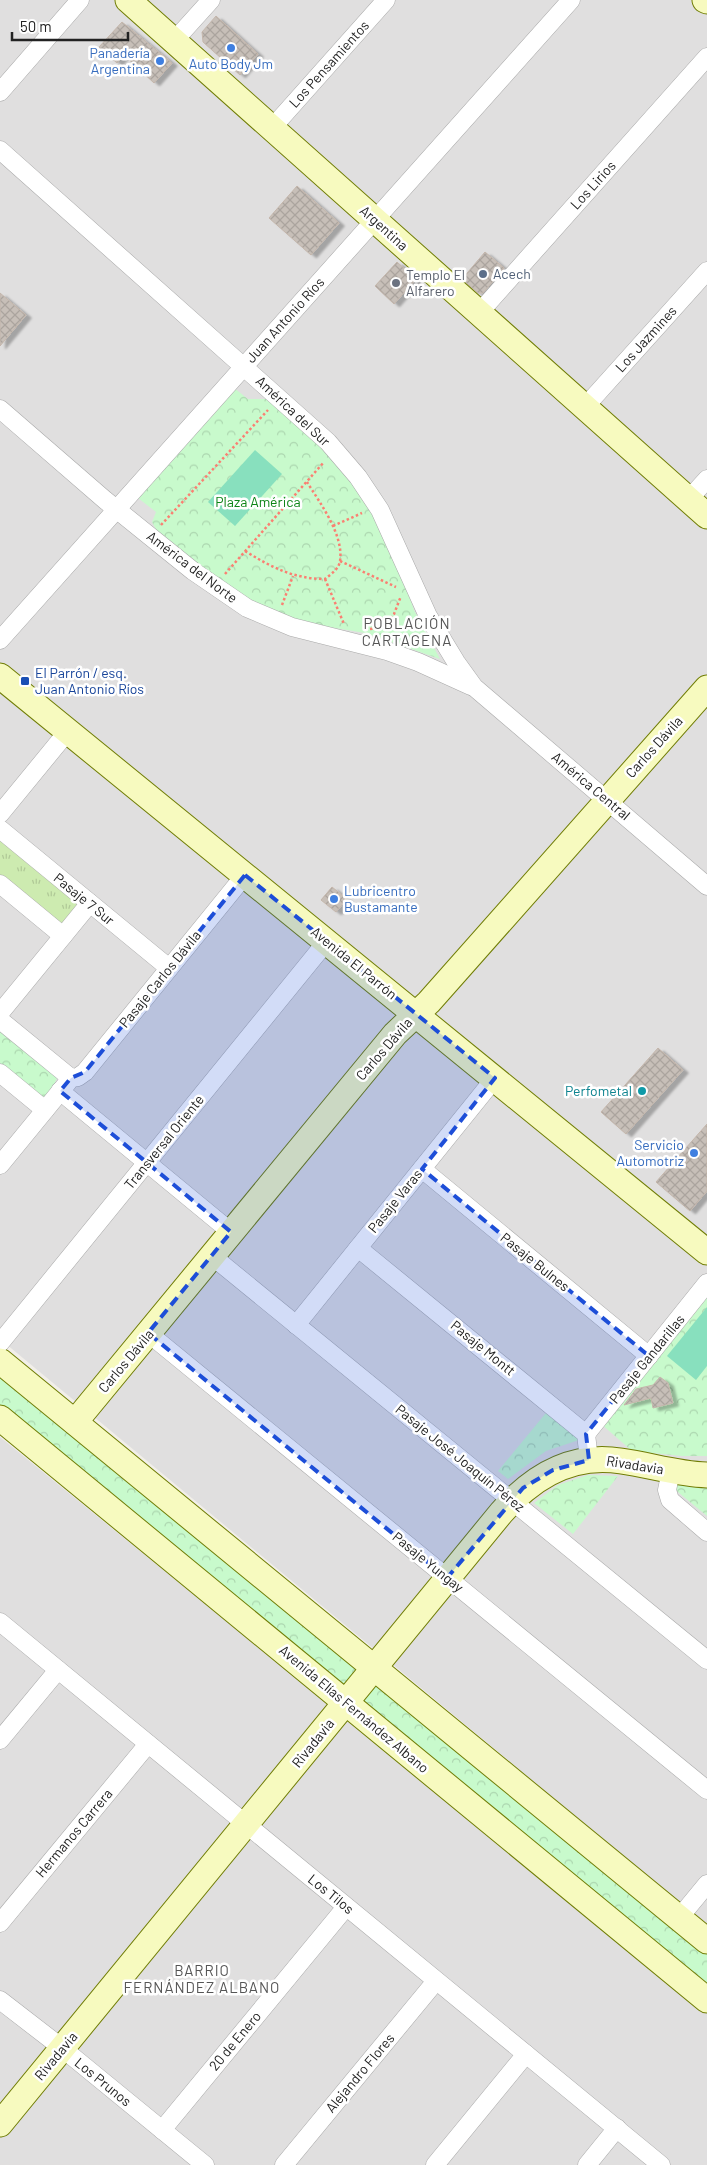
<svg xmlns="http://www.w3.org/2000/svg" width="707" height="2165" font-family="Barlow,sans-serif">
<defs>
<pattern id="grass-tufts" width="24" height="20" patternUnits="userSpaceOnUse" patternTransform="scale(1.25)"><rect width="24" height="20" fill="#cdebb0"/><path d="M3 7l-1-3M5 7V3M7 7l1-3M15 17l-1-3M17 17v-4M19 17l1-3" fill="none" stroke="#b0c997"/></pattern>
<pattern id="park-crowns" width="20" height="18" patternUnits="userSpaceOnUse" patternTransform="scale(1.25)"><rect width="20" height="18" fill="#c8facc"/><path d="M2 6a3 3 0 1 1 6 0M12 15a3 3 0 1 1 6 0" fill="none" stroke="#acd6af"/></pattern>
<pattern id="building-cross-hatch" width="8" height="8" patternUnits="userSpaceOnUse" patternTransform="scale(1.25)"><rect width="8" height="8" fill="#c7bfb8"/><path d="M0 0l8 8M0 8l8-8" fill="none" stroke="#aba49e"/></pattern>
<filter id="shadow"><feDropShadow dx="5.5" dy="3" stdDeviation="1" flood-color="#0004"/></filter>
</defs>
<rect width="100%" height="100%" fill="#f2efe9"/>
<g fill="#e0dfdf">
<path d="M 0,0 L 707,0 L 707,1925 L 0,1339 Z"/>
<path d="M 0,1437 L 707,2013 L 707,2165 L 0,2165 Z"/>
</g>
<path fill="url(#grass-tufts)" d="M 0,837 L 82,903 L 61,929 L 0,879 Z"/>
<g fill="url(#park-crowns)">
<path d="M 234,388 L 248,399 L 269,399 L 330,451 L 376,516 L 398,562 L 414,610 L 440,659 L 365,633 L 293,621 L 234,592 L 159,535 L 152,522 L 156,512 L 138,498 Z"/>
<path d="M 0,1031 L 57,1078 L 47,1101 L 0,1063 Z"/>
<path d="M 707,1291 L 707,1456 L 682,1456 L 632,1451 L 600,1423 Z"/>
<path d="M 0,1375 L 707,1954 L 707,1991 L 0,1410 Z"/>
<path d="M 550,1408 L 585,1438 L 546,1451 L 508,1479 L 498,1471 Z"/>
<path d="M 588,1475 L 618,1476 L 573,1534 L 534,1503 L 558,1485 Z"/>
<path d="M 667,1483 L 707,1484 L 707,1516 Z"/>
</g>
<g fill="#88e0be">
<path d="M 255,450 L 282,474 L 235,526 L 208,502 Z"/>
<path d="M 707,1307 L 707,1366 L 696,1380 L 667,1356 Z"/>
</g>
<g fill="url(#building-cross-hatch)" stroke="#c4b6ab" filter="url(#shadow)">
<path d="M 216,16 L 258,54 L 240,75 L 203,42 L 202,32 Z"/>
<path d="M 122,22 L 172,63 L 154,83 L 124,55 L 117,63 L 99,47 Z"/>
<path d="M 297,186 L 339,223 L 311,255 L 269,218 Z"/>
<path d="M 485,252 L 504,268 L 483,293 L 478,293 L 462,279 Z"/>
<path d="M 397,262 L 416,279 L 394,304 L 375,286 Z"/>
<path d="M 0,293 L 26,315 L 0,346 Z"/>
<path d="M 332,887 L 347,899 L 336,912 L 321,900 Z"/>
<path d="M 658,1048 L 683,1070 L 626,1134 L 601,1112 Z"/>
<path d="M 707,1124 L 707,1191 L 690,1211 L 656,1182 Z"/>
<path d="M 660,1377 L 668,1383 L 673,1403 L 653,1408 L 651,1398 L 624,1405 L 636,1389 L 653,1385 Z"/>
</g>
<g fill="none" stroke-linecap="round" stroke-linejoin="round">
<g stroke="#a9a9a9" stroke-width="19">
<g id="street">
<path d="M 174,41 L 211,0"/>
<path d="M 0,92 L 80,0"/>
<path d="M 272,128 L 386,0"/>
<path d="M 0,150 L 328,442 L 358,477 L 380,510 L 428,616 L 456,662 L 474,687 L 707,886"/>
<path d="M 479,313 L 707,57"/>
<path d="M 584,408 L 707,271"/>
<path d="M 0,409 L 105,500 L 193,571 L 247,608 L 292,627 L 387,651 L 418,662 L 471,686"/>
<path d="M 688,500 L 707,479"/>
<path d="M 0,640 L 571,0"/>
<path d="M 0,814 L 68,731"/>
<path d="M 0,829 L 169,968"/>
<path d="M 0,884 L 63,936"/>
<path d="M 0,1013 L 90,903"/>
<path d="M 0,1020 L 71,1078"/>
<path d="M 0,1073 L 45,1110"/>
<path d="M 71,1078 L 78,1077 L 85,1072 L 245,875"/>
<path d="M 60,1091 L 231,1232"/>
<path d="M 0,1165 L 68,1082"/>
<path d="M 422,1169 L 649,1356"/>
<path d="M 358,1248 L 586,1434 L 589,1460"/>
<path d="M 212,1256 L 707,1660"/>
<path d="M 296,1325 L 495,1078"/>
<path d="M 148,1333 L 707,1790"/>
<path d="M 0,1343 L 327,941"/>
<path d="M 586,1434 L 707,1283"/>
<path d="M 671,1471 L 667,1490 L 670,1500 L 707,1532"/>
<path d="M 0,1622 L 661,2165"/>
<path d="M 0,1740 L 58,1670"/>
<path d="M 679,1918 L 707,1884"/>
<path d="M 0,1923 L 148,1744"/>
<path d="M 0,2000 L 62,2048 L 205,2165"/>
<path d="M 162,2130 L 346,1907"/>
<path d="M 284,2165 L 436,1981"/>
<path d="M 435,2165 L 526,2054"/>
<path d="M 587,2165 L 617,2128"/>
</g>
</g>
<g stroke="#707d05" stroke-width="27">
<g id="secondary">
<path d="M 128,0 L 707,516"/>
<path d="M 705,0 L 707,1"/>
<path d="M 0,676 L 707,1252"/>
<path d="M 0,1361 L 707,1941"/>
<path d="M 0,1418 L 707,2000"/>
<path d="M 75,1422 L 395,1034 L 429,1002 L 707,688"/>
<path d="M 0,2124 L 501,1513 C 532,1477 571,1453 621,1461 C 650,1465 677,1474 707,1475"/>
</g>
</g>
<g stroke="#fa8072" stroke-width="2.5" stroke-dasharray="2.5 2.5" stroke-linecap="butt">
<path d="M 161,525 L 268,410"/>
<path d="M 333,526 L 362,513"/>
<path d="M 245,551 C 271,567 294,579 325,579 C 331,574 339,569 340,561 C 344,535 320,503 307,482"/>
<path d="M 340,561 L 396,587"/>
<path d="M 225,574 L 324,462"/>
<path d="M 325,579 L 344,624"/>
<path d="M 282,605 L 293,576"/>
<path d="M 370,629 L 384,627 L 394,614 L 401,596"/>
</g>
<use href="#street" stroke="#fff" stroke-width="18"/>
<use href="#secondary" stroke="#f7fabf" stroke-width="25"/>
</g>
<path fill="#1d4ed8" fill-opacity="0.2" stroke="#1d4ed8" stroke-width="4" stroke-dasharray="10 6" stroke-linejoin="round" d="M 245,875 L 495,1078 L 422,1169 L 649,1356 L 586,1434 L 589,1460 L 553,1470 L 523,1488 L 447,1578 L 148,1333 L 231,1232 L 60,1091 L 71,1078 L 85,1072 Z"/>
<g fill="#3f7fe0" stroke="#fff" stroke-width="2">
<circle cx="231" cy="48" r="5"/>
<circle cx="160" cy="61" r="5"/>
<circle cx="334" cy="899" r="5"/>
<circle cx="694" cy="1153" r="5"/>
</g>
<circle fill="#5c6f8a" stroke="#fff" stroke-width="2" cx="483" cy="274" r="5"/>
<circle fill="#6b7280" stroke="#fff" stroke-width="2" cx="396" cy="283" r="5"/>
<rect fill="#1a4fb4" stroke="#fff" stroke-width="2" x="20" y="676" width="10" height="10" rx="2.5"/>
<circle fill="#0f9aa8" stroke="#fff" stroke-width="2" cx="642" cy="1091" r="5"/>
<g text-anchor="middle" stroke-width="5" stroke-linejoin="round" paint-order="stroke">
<g font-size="14" fill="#366cbe" stroke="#fff" text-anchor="end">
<text x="150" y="58">Panadería<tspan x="150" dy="16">Argentina</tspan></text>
<text x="231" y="69" text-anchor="middle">Auto Body Jm</text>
<text x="344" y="896" text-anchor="start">Lubricentro<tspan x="344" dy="16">Bustamante</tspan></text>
<text x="684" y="1150">Servicio<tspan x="684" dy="16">Automotriz</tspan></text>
</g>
<g font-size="14" fill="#222" stroke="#fff">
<text transform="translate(329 64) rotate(-48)" y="5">Los Pensamientos</text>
<text transform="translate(593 185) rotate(-48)" y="5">Los Lirios</text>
<text transform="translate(384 228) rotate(42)" y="5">Argentina</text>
<text transform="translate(285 320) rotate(-48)" y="5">Juan Antonio Ríos</text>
<text transform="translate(646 339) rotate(-48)" y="5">Los Jazmines</text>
<text transform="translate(293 411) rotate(43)" y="5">América del Sur</text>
<text transform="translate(192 567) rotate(37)" y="5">América del Norte</text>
<text transform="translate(654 747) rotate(-48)" y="5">Carlos Dávila</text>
<text transform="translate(591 786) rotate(40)" y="5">América Central</text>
<text transform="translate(84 899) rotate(39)" y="5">Pasaje 7 Sur</text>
<text transform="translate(354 963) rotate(39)" y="5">Avenida El Parrón</text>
<text transform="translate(160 979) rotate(-51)" y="5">Pasaje Carlos Dávila</text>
<text transform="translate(384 1049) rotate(-49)" y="5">Carlos Dávila</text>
<text transform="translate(164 1142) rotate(-51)" y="5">Transversal Oriente</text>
<text transform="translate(395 1201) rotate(-51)" y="5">Pasaje Varas</text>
<text transform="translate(535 1262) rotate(39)" y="5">Pasaje Bulnes</text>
<text transform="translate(483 1348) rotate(39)" y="5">Pasaje Montt</text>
<text transform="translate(647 1359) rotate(-51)" y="5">Pasaje Gandarillas</text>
<text transform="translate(126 1361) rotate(-50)" y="5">Carlos Dávila</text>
<text transform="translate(460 1458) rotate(39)" y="5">Pasaje José Joaquín Pérez</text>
<text transform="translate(635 1465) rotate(9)" y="5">Rivadavia</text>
<text transform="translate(428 1562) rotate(39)" y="5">Pasaje Yungay</text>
<text transform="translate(354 1709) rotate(40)" y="5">Avenida Elías Fernández Albano</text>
<text transform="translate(313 1743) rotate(-51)" y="5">Rivadavia</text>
<text transform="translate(74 1833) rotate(-50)" y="5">Hermanos Carrera</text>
<text transform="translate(331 1894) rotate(39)" y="5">Los Tilos</text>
<text transform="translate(235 2041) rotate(-50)" y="5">20 de Enero</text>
<text transform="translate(56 2056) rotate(-50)" y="5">Rivadavia</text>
<text transform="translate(360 2073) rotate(-50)" y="5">Alejandro Flores</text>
<text transform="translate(103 2082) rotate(39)" y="5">Los Prunos</text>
</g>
<g font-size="14" fill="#4e5e75" stroke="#fff" text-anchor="start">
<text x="493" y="279">Acech</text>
</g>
<g font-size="14" fill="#5b616d" stroke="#fff" text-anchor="start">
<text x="406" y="280">Templo El<tspan x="406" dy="16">Alfarero</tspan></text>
</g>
<g font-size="14" fill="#0c8416" stroke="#fff">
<text x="258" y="507">Plaza América</text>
</g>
<g font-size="14" fill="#164399" stroke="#fff" text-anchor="start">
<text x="35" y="678">El Parrón / esq.<tspan x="35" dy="16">Juan Antonio Ríos</tspan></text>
</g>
<g font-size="14" fill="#0d838f" stroke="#fff" text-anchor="end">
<text x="632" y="1096">Perfometal</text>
</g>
<g font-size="15" letter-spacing="1" fill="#555" stroke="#fff">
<text x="407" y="629">POBLACIÓN<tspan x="407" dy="17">CARTAGENA</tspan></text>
<text x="202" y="1976">BARRIO<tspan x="202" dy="17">FERNÁNDEZ ALBANO</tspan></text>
</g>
</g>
<path d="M12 32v8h116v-8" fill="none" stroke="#222222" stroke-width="2.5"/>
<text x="20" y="32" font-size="15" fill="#222222" stroke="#ffffff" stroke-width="4" paint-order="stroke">50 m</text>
</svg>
